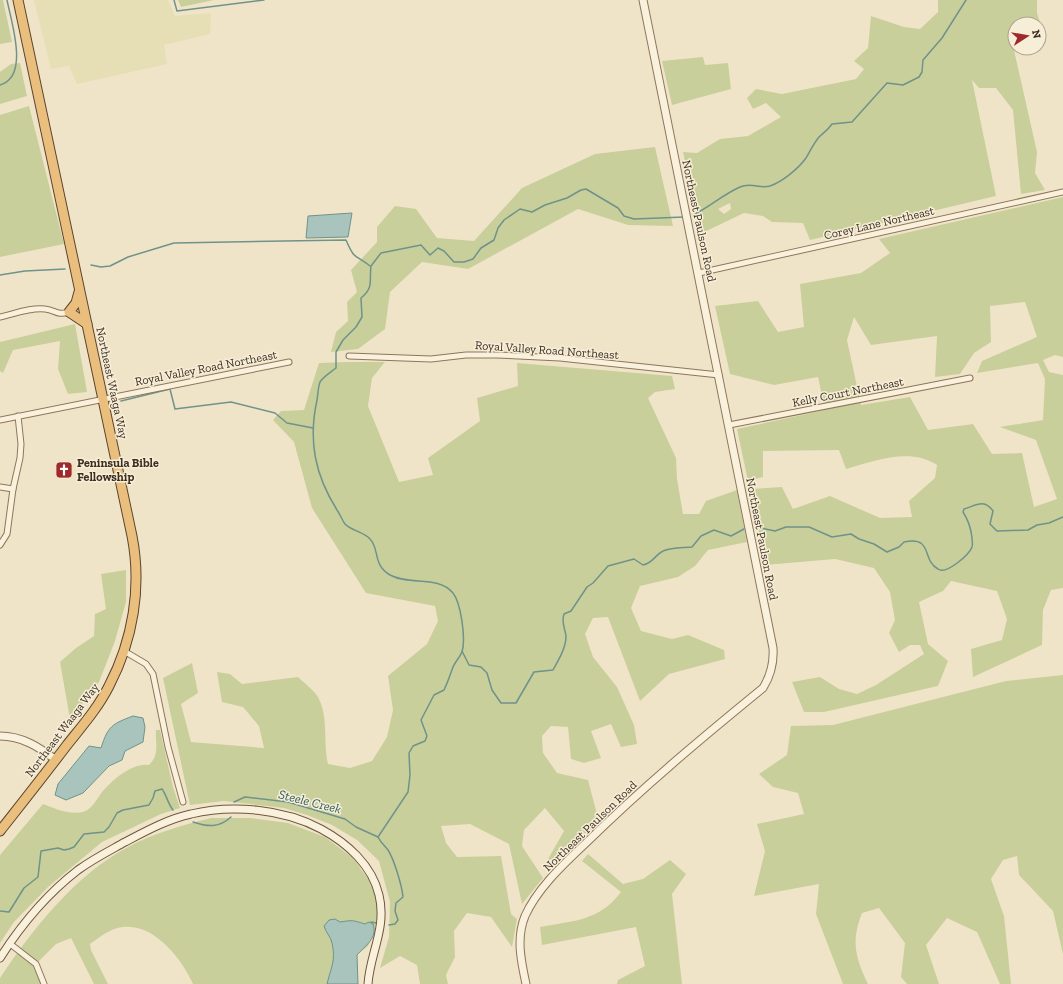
<svg xmlns="http://www.w3.org/2000/svg" width="1063" height="984" font-family="'Zilla Slab',serif">
<rect width="100%" height="100%" fill="#f0e4c8"/>
<path fill="#e6deb5" d="M 34,0 L 168,0 L 175,16 L 211,13 L 210,34 L 164,45 L 167,64 L 77,84 L 69,66 L 51,69 Z"/>
<g fill="#c9cf9b" fill-rule="evenodd">
<path d="M 0,0 L 3,0 L 12,42 L 0,44 Z"/>
<path d="M 178,0 L 214,0 L 181,7 Z"/>
<path d="M 938,0 L 1037,0 L 1037,13 L 1044,36 L 1040,44 L 1039,24 L 1015,24 L 1015,34 L 1011,37 L 1037,152 L 1035,173 L 1045,190 L 1021,194 L 1013,110 L 996,88 L 979,88 L 972,80 L 996,196 L 810,240 L 803,223 L 772,222 L 763,216 L 744,213 L 700,234 L 683,152 L 697,153 L 720,139 L 748,136 L 781,117 L 766,103 L 753,109 L 747,98 L 756,89 L 782,94 L 856,79 L 864,69 L 854,61 L 868,48 L 871,16 L 904,27 L 920,29 L 938,12 ZM 730,203 L 731,209 L 724,214 L 718,209 Z"/>
<path d="M 703,57 L 705,65 L 728,63 L 731,89 L 672,105 L 662,61 Z"/>
<path d="M 20,63 L 27,96 L 0,104 L 0,72 L 11,64 Z"/>
<path d="M 29,106 L 64,244 L 0,257 L 0,115 Z"/>
<path d="M 655,147 L 673,226 L 628,225 L 578,209 L 468,269 L 422,262 L 390,292 L 385,329 L 358,349 L 331,352 L 336,332 L 348,321 L 347,302 L 357,292 L 351,270 L 377,242 L 377,227 L 395,206 L 416,209 L 437,238 L 474,241 L 522,188 L 595,154 Z"/>
<path d="M 1063,197 L 1063,357 L 1055,355 L 1043,360 L 1049,372 L 1063,375 L 1063,588 L 1051,590 L 1043,610 L 1042,645 L 973,677 L 971,649 L 1002,640 L 1007,619 L 997,591 L 951,581 L 943,591 L 919,602 L 928,644 L 948,661 L 938,686 L 824,712 L 804,712 L 792,682 L 820,677 L 839,689 L 857,694 L 876,685 L 924,654 L 920,645 L 910,645 L 899,652 L 889,633 L 895,620 L 890,592 L 874,568 L 835,559 L 765,565 L 750,489 L 782,487 L 793,509 L 830,496 L 880,518 L 912,517 L 909,501 L 935,478 L 937,465 C 910,447 874,461 846,469 L 839,450 L 763,451 L 763,477 L 748,481 L 737,429 L 825,410 L 818,377 L 774,385 L 730,374 L 715,306 L 758,301 L 778,332 L 804,327 L 800,284 L 861,273 L 890,253 L 879,239 ZM 1025,302 L 1037,337 L 982,361 L 977,373 L 1038,363 L 1045,379 L 1043,420 L 1000,427 L 1036,440 L 1057,499 L 1034,507 L 1022,453 L 992,454 L 973,424 L 928,430 L 910,397 L 861,405 L 847,340 L 854,317 L 871,345 L 937,336 L 935,377 L 960,374 L 974,353 L 991,342 L 990,306 Z"/>
<path d="M 75,324 L 87,392 L 68,394 L 58,369 L 60,341 L 13,350 L 3,373 L 0,371 L 0,342 Z"/>
<path d="M 348,362 L 385,362 L 372,378 L 368,406 L 399,482 L 433,475 L 428,458 L 480,421 L 477,398 L 518,386 L 517,363 L 672,376 L 675,389 L 655,392 L 648,398 L 676,458 L 677,479 L 683,514 L 699,514 L 706,501 L 737,490 L 747,542 L 708,550 L 695,566 L 678,577 L 640,586 L 631,608 L 641,631 L 672,639 L 688,635 L 724,650 L 725,659 L 669,674 L 640,701 L 608,617 L 593,618 L 585,634 L 593,657 L 617,687 L 634,725 L 637,744 L 621,747 L 611,724 L 591,731 L 601,758 L 584,763 L 571,759 L 568,727 L 551,726 L 542,736 L 543,753 L 557,773 L 588,780 L 599,822 L 554,868 L 547,861 L 564,831 L 545,808 L 524,830 L 522,846 L 543,878 L 522,904 L 509,844 L 470,824 L 441,826 L 446,843 L 457,857 L 501,856 L 511,914 L 517,919 L 512,947 L 491,917 L 467,913 L 454,931 L 455,957 L 446,975 L 448,984 L 420,984 L 417,965 L 400,956 L 380,968 L 389,937 L 390,902 L 379,861 L 357,840 L 332,825 L 307,815 L 284,808 L 224,801 L 190,805 L 163,678 L 192,663 L 198,693 L 181,704 L 191,742 L 264,748 L 259,726 L 243,707 L 222,702 L 217,672 L 230,674 L 242,684 L 298,677 C 304,683 314,690 318,697 C 329,718 323,742 328,764 L 350,768 L 372,761 L 387,737 L 393,710 L 388,676 L 427,644 L 438,621 L 435,606 L 366,593 L 312,508 L 294,442 L 273,420 L 281,411 L 304,410 L 319,363 Z"/>
<path d="M 126,570 L 126,602 L 115,641 L 99,682 L 70,719 L 60,662 L 76,648 L 94,636 L 95,614 L 106,609 L 101,574 Z"/>
<path d="M 1063,675 L 1063,954 L 1053,911 L 1019,875 L 1017,856 L 1003,860 L 991,879 L 1004,916 L 1011,984 L 1000,984 L 977,932 L 947,918 L 926,945 L 939,984 L 907,984 L 901,977 L 905,943 L 879,908 L 862,913 C 851,941 855,957 868,984 L 843,984 L 816,914 L 819,884 L 754,896 L 765,851 L 757,824 L 804,814 L 798,793 L 773,787 L 759,774 L 787,755 L 791,726 L 833,725 L 1006,681 Z"/>
<path d="M 156,730 L 160,730 L 173,787 L 180,808 L 161,814 L 102,842 L 48,887 L 14,922 L 0,943 L 0,855 L 43,804 C 56,809 69,815 83,812 C 91,810 97,799 102,792 C 112,780 133,762 149,765 C 160,754 155,744 156,730 Z"/>
<path d="M 211,818 L 250,818 L 288,823 L 325,837 L 353,858 L 374,887 L 378,903 L 378,912 L 374,933 L 368,946 L 357,955 L 358,984 L 193,984 C 182,959 154,923 123,927 C 111,928 100,937 90,944 L 91,950 L 108,984 L 94,984 L 71,938 L 56,944 L 38,962 L 44,984 L 0,984 L 0,978 C 32,930 75,875 128,847 C 154,833 183,825 211,818 Z"/>
<path d="M 588,854 L 623,884 L 643,879 L 670,860 L 686,874 L 672,894 L 682,984 L 617,984 L 618,980 L 645,966 L 636,927 L 542,945 L 540,927 C 572,921 600,921 621,892 L 582,861 Z"/>
</g>
<g fill="#a9c4bc" stroke="#6f938a">
<path d="M 352,213 L 348,237 L 306,238 L 308,216 Z"/>
<path d="M 133,716 L 143,718 L 145,727 L 143,742 L 125,751 L 122,760 L 109,766 L 83,793 L 66,800 L 55,795 L 58,784 L 89,746 L 101,748 C 108,726 112,724 133,716 Z"/>
<path d="M 335,919 L 340,922 C 353,920 352,920 365,924 L 369,922 L 373,924 C 378,938 365,946 357,955 L 358,984 L 327,984 C 331,967 336,961 332,943 C 331,937 326,933 324,926 L 329,920 Z"/>
</g>
<g fill="none" stroke-linecap="round" stroke-linejoin="round">
<g stroke="#6f938a" stroke-width="1.5">
<path d="M 174,0 L 177,11 L 264,0"/>
<path d="M 0,85 C 30,77 11,21 7,0"/>
<path d="M 693,215 C 710,207 722,195 740,187 C 751,182 760,189 770,186 C 782,182 798,169 806,158 C 810,151 814,143 819,137 C 824,132 828,130 832,124 L 852,122 L 887,83 L 903,85 L 919,77 L 922,72 L 923,60 L 942,38 L 966,0"/>
<path d="M 91,265 L 101,267 L 110,266 L 128,257 L 174,243 L 346,240 C 355,261 355,254 370,266"/>
<path d="M 0,275 L 25,271 L 65,269"/>
<path d="M 121,401 L 170,389 L 175,409 L 231,402 L 275,413 L 287,423 L 313,428"/>
<path d="M 756,527 L 775,531 L 786,527 L 809,527 L 832,537 L 851,534 L 859,539 L 874,544 L 887,552 L 899,547 L 904,542 C 934,536 921,560 938,569 C 946,575 969,555 972,547 C 973,544 972,541 972,538 C 971,528 969,521 963,512 L 964,509 C 975,506 984,498 993,511 L 990,524 L 997,531 L 1028,530 L 1037,525 L 1049,523 L 1063,517"/>
<path d="M 462,651 L 469,665 L 481,667 L 487,673 L 492,690 L 501,703 L 516,703 L 534,672 L 553,670 C 559,659 566,648 566,636 C 565,628 561,623 564,614 L 571,611 L 587,587 L 593,583 L 608,566 L 634,559 L 643,565 C 653,563 655,555 663,551 C 672,547 683,548 692,547 L 701,536 L 714,530 L 731,536 L 744,529"/>
<path d="M 234,802 L 245,797 L 288,802 L 345,819 L 356,827 L 378,837"/>
<path d="M 193,822 C 208,827 219,828 231,817"/>
<path d="M 378,837 L 408,792 L 410,775 L 409,753 L 413,746 L 425,741 L 427,736 L 421,720 L 434,695 L 444,690 C 448,682 450,675 453,667 C 455,662 460,657 462,652 C 466,639 461,603 453,593 C 438,575 410,586 390,575 C 372,564 380,549 370,539 C 364,532 350,530 345,524 C 342,520 340,514 337,510 C 315,475 308,441 317,400 C 318,395 318,387 320,382 C 323,377 331,372 336,368 L 336,352 L 343,340 L 356,327 L 362,317 L 361,298 C 374,287 369,282 371,266 L 381,253 L 421,245 L 430,255 L 438,248 L 444,251 L 454,262 L 464,262 L 473,259 L 481,248 L 494,240 L 498,228 L 504,220 L 520,209 L 532,212 L 545,205 L 567,198 L 581,190 L 586,189 L 618,208 L 624,216 L 634,219 L 684,217"/>
<path d="M 378,837 C 381,843 384,845 388,850 C 394,859 402,886 403,897 L 396,903 L 395,911 L 398,920 L 395,924 L 389,925"/>
<path d="M 0,911 L 9,912 L 24,888 L 38,877 L 41,851 L 58,848 L 64,850 L 69,849 L 74,847 L 84,834 L 104,832 L 109,827 L 117,813 L 123,810 L 149,805 L 153,798 L 155,791 L 162,789 C 167,796 168,804 173,810"/>
<path d="M 371,922 L 376,923"/>
</g>
<g stroke="#8d765c" stroke-width="7">
<g id="minor">
<path d="M 699,273 L 1063,192"/>
<path d="M 0,317 C 14,314 31,307 45,309 C 56,310 56,316 69,312"/>
<path d="M 349,356 L 431,359 L 466,355 L 497,355 L 560,358 L 719,375"/>
<path d="M 0,420 L 289,362"/>
<path d="M 729,425 L 970,378"/>
<path d="M 0,487 L 13,489"/>
<path d="M 0,545 L 7,534 L 13,489 L 20,458 L 21,444 L 18,416"/>
<path d="M 124,651 L 146,664 L 153,674 L 168,747 L 183,802"/>
<path d="M 9,943 L 36,964 L 44,984"/>
</g>
</g>
<g stroke="#8d765c" stroke-width="9">
<g id="tertiary">
<path d="M 0,736 C 22,736 39,747 56,760"/>
<path d="M 526,984 C 521,961 516,938 525,916 C 538,887 565,863 587,842 C 643,787 703,737 763,688 C 771,675 774,663 773,648 L 643,0"/>
</g>
</g>
<g stroke="#6f573f" stroke-width="9">
<path id="secondary" d="M 0,958 C 21,925 47,894 78,870 C 93,859 109,851 125,842 C 146,831 168,819 191,814 C 232,804 284,809 321,829 C 347,843 372,865 379,895 C 387,928 370,953 368,984"/>
</g>
<g stroke="#5b4430" stroke-width="11">
<g id="trunk">
<path d="M 79,292 L 76,303 L 69,312 L 87,324"/>
<path d="M 0,831 C 22,803 45,774 67,745 C 82,726 98,708 109,686 C 133,640 142,587 132,536 L 18,0"/>
</g>
</g>
<use href="#minor" stroke="#faf1dc" stroke-width="5"/>
<use href="#tertiary" stroke="#faf1dc" stroke-width="7"/>
<use href="#secondary" stroke="#faf1dc" stroke-width="7"/>
<use href="#trunk" stroke="#eabe7c" stroke-width="9"/>
</g>
<defs>
<g id="church-square" transform="scale(0.9)"><rect x="-9" y="-9" width="18" height="18" rx="4" fill="#9e2a2b" stroke="#f7eed8"/><path d="M-1.2-6h2.4v3.5h3.3v2.4h-3.3V6h-2.4V-.1h-3.3v-2.4h3.3Z" fill="#fff"/></g>
</defs>
<g fill-rule="evenodd">
<use href="#church-square" x="64" y="470"/>
</g>
<g text-anchor="middle" stroke-width="3" stroke-linejoin="round" paint-order="stroke">
<g font-size="12" fill="#3d2e20" stroke="#f7eed8">
<text transform="translate(699 221) rotate(78)" y="4">Northeast Paulson Road</text>
<text transform="translate(879 223) rotate(-13)" y="4">Corey Lane Northeast</text>
<text transform="translate(547 350) rotate(4)" y="4">Royal Valley Road Northeast</text>
<text transform="translate(206 368) rotate(-11)" y="4">Royal Valley Road Northeast</text>
<text transform="translate(112 383) rotate(78)" y="4">Northeast Waaga Way</text>
<text transform="translate(848 392) rotate(-11)" y="4">Kelly Court Northeast</text>
<text transform="translate(762 539) rotate(79)" y="4">Northeast Paulson Road</text>
<text transform="translate(62 730) rotate(-53)" y="4">Northeast Waaga Way</text>
<text transform="translate(590 826) rotate(-44)" y="4">Northeast Paulson Road</text>
</g>
<g font-size="12" font-weight="bold" fill="#3d2e20" stroke="#f7eed8" text-anchor="start">
<text x="77" y="467">Peninsula Bible<tspan x="77" dy="14">Fellowship</tspan></text>
</g>
<g font-size="13" font-style="italic" fill="#2f5d5a" stroke="#f7eed8">
<text transform="translate(310 801) rotate(14)" y="5">Steele Creek</text>
</g>
</g>
<g transform="translate(1027 36) rotate(78)"><circle r="19" fill="#f7eed8" stroke="#ada18e"/>
<path d="M0-3L7 15L0 10L-7 15Z" fill="#9e2a2b"/>
<text y="-6" font-size="11" font-weight="bold" text-anchor="middle" fill="#3d2e20">N</text>
</g>
</svg>
